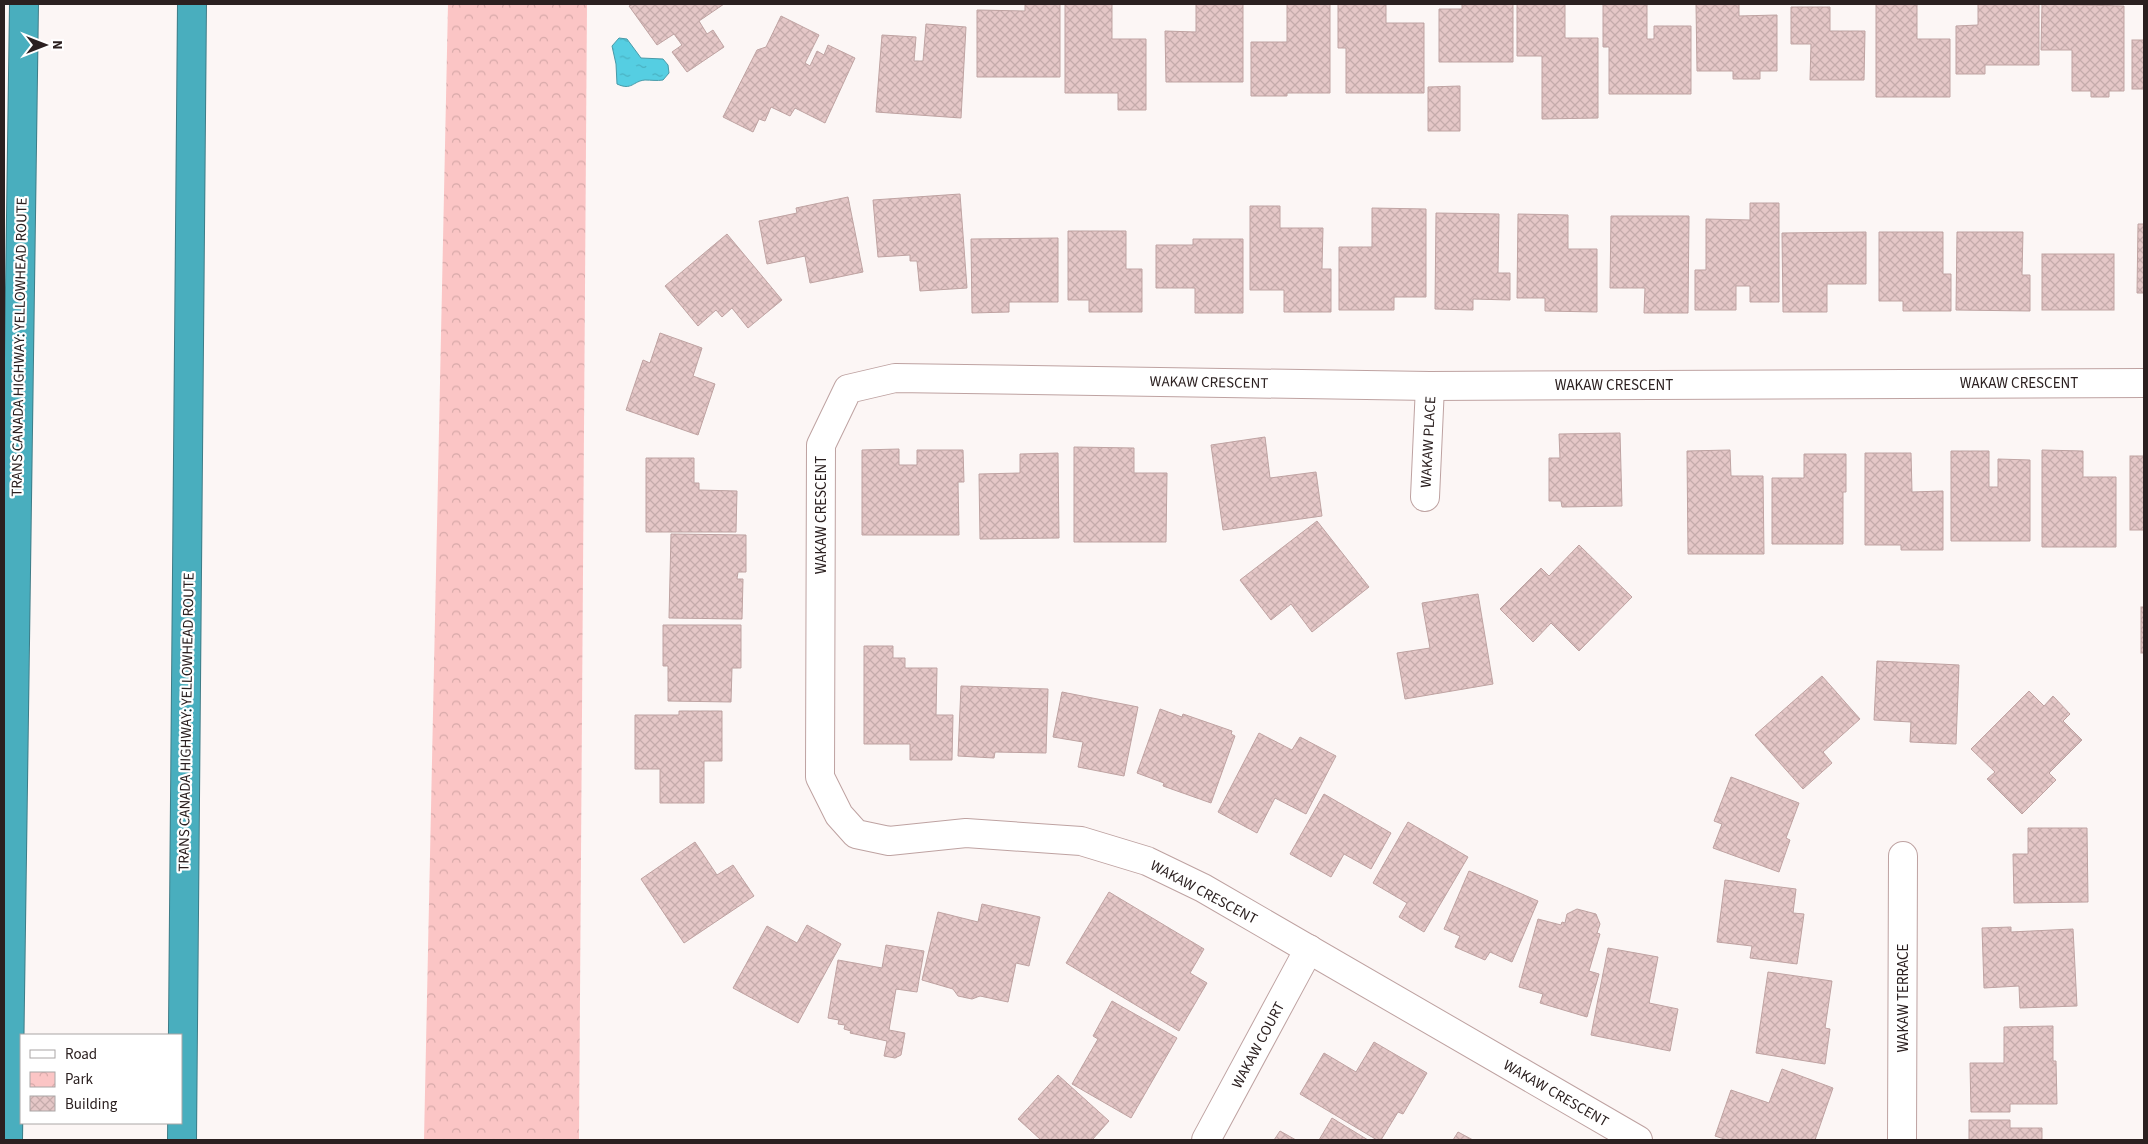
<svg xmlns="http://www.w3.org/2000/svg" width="2148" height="1144" font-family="'Source Sans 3',sans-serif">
<defs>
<pattern id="park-crowns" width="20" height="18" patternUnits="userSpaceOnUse" patternTransform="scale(1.25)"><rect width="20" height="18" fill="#fbc5c5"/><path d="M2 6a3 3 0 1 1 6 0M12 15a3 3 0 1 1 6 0" fill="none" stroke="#d7a9a9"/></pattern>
<pattern id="water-ripples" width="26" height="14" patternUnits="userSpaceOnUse" patternTransform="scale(1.25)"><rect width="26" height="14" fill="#55cee2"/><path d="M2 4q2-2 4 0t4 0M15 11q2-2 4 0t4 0" fill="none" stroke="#4ab1c2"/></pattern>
<pattern id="building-cross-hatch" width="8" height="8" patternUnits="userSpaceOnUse" patternTransform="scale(1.25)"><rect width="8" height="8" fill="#e5c7c7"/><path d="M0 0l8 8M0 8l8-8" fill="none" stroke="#c5abab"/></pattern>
</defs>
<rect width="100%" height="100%" fill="#fcf6f5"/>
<path fill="url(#park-crowns)" d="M 448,4 L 587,4 L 579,1140 L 424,1140 Z"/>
<path fill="url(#water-ripples)" stroke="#489aa8" d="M 619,38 L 627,39 L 641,58 L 663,59 L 668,65 L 669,73 L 663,80 C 657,81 651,80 645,80 C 633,81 632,91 617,84 L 616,64 L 612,46 Z"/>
<g fill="url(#building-cross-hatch)" stroke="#bfa3a2">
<path d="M 633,4 L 724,4 L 699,21 L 707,34 L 713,30 L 724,47 L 687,72 L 672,52 L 682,45 L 674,34 L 657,45 L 629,6 Z"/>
<path d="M 1025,4 L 1060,4 L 1060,77 L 977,77 L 977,10 L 1025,11 Z"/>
<path d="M 1065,4 L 1112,4 L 1112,39 L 1146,39 L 1146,110 L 1118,110 L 1118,93 L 1065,93 Z"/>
<path d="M 1196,4 L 1243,4 L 1243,82 L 1166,82 L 1165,31 L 1196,32 Z"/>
<path d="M 1287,4 L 1330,4 L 1330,93 L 1287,93 L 1287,96 L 1251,96 L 1251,42 L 1287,42 Z"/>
<path d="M 1338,4 L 1386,4 L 1386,23 L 1424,23 L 1424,93 L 1346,93 L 1346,48 L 1338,48 Z"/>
<path d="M 1462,4 L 1513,4 L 1513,62 L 1439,62 L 1439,9 L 1462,9 Z"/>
<path d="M 1517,4 L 1565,4 L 1565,38 L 1598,38 L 1598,118 L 1542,119 L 1542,56 L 1517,56 Z"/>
<path d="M 1603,4 L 1647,4 L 1647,39 L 1654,39 L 1654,26 L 1691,26 L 1691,94 L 1609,94 L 1609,47 L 1603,47 Z"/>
<path d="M 1696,4 L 1739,4 L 1739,16 L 1777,15 L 1777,71 L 1760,71 L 1760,79 L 1733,79 L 1733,71 L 1697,71 Z"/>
<path d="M 1876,4 L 1917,4 L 1917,39 L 1950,39 L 1950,97 L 1876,97 Z"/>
<path d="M 1978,4 L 2039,4 L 2039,65 L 1985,65 L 1985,74 L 1956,74 L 1956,26 L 1978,25 Z"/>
<path d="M 2042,4 L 2124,6 L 2124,91 L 2109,91 L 2109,97 L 2091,97 L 2091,91 L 2072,91 L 2072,50 L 2041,50 Z"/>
<path d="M 1791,7 L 1830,7 L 1830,31 L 1865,31 L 1864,80 L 1810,80 L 1811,44 L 1791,44 Z"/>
<path d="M 781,16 L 819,35 L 805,63 L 810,66 L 817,51 L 824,55 L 828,45 L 855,58 L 825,123 L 795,108 L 790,116 L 771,107 L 765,121 L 759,119 L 753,132 L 723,117 L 757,50 L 766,47 Z"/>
<path d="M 926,24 L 966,27 L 961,118 L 876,112 L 882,35 L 916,37 L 914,61 L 923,61 Z"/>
<rect x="2132" y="40" width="12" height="49"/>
<path d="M 1460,86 L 1460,131 L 1428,131 L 1428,87 Z"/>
<path d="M 960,194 L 967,288 L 920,291 L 917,261 L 910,261 L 910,255 L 878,257 L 873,200 Z"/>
<path d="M 848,197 L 863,272 L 810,283 L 805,256 L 767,264 L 759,221 L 797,213 L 796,208 Z"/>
<path d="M 1750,203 L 1779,203 L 1779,302 L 1750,302 L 1750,286 L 1736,286 L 1736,310 L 1695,310 L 1695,270 L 1706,270 L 1706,219 L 1750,220 Z"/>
<path d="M 1250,206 L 1280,206 L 1280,228 L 1323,228 L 1322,269 L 1331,269 L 1331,312 L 1284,312 L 1284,290 L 1250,290 Z"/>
<path d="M 1372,208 L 1426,209 L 1426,297 L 1394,297 L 1394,310 L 1339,310 L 1339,247 L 1372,247 Z"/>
<path d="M 1436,213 L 1499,214 L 1498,273 L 1510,273 L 1510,300 L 1473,299 L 1473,310 L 1435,309 Z"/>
<path d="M 1518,214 L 1568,215 L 1568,249 L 1597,249 L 1597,312 L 1545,311 L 1545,298 L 1517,298 Z"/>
<path d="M 1611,216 L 1689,216 L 1688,313 L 1644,313 L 1645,288 L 1610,288 Z"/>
<path d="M 2138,224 L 2144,224 L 2144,293 L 2137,293 Z"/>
<path d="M 1068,231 L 1126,231 L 1126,269 L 1142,269 L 1142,312 L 1089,312 L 1089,300 L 1068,300 Z"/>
<path d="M 1866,232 L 1866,284 L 1827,284 L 1827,312 L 1783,312 L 1782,233 Z"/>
<path d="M 1879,232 L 1943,232 L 1943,274 L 1951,274 L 1951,311 L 1903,311 L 1903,301 L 1879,301 Z"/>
<path d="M 1957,232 L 2023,232 L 2022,275 L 2030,275 L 2030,311 L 1956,310 Z"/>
<path d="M 727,234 L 782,300 L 748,328 L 732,308 L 722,317 L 716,310 L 698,326 L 665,286 Z"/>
<path d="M 1058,238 L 1058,302 L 1009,302 L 1009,312 L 972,313 L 971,239 Z"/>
<path d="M 1193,239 L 1243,239 L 1243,313 L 1195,313 L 1195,288 L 1156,288 L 1156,245 L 1193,245 Z"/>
<rect x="2042" y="254" width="72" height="56"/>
<path d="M 660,333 L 702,348 L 693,376 L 715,384 L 698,435 L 626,410 L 643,360 L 650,363 Z"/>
<path d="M 1620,433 L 1622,506 L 1562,507 L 1561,501 L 1549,501 L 1549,458 L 1560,458 L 1559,434 Z"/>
<path d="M 1265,437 L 1270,478 L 1316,472 L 1322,516 L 1223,530 L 1211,445 Z"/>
<path d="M 1074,447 L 1134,448 L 1134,473 L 1167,473 L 1166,542 L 1074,542 Z"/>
<path d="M 899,449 L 899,465 L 917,465 L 917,450 L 963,450 L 964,482 L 958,482 L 959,535 L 862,535 L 862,450 Z"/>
<path d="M 1730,450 L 1731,476 L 1763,476 L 1764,554 L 1688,554 L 1687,451 Z"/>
<path d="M 2042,450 L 2083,451 L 2083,477 L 2116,477 L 2116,547 L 2042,547 Z"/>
<path d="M 1951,451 L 1989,451 L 1989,487 L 1998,487 L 1998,459 L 2030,460 L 2030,541 L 1951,541 Z"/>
<path d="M 1058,453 L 1059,538 L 980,539 L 979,474 L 1020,473 L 1020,454 Z"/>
<path d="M 1865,453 L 1911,453 L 1912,492 L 1943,491 L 1943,550 L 1901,550 L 1901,545 L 1865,545 Z"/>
<path d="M 1804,454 L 1846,454 L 1846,492 L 1843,492 L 1843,544 L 1772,544 L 1772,478 L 1804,478 Z"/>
<rect x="2130" y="456" width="14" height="74"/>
<path d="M 646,458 L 694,458 L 694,483 L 699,483 L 699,490 L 737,491 L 736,532 L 646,532 Z"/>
<path d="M 1317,521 L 1369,587 L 1312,632 L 1291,604 L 1271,620 L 1240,580 Z"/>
<path d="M 671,534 L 746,535 L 746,572 L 738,572 L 737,579 L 743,579 L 742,619 L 669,618 Z"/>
<path d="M 1579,545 L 1632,597 L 1579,651 L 1551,623 L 1533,642 L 1500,609 L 1541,568 L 1549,576 Z"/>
<path d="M 1478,594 L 1493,684 L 1405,699 L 1397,653 L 1430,648 L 1422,603 Z"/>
<rect x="2141" y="607" width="3" height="46"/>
<path d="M 663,625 L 741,625 L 741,668 L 732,668 L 731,702 L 668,701 L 668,666 L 663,666 Z"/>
<path d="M 864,646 L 893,646 L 893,658 L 905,658 L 905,668 L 937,668 L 936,715 L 953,715 L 952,760 L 910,760 L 910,744 L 864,744 Z"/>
<path d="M 1877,661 L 1959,665 L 1956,744 L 1910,742 L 1911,722 L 1874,720 Z"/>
<path d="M 1822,676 L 1860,719 L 1823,752 L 1832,763 L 1803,789 L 1755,735 Z"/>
<path d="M 961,686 L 1048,689 L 1046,753 L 995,752 L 994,758 L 958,756 Z"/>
<path d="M 2029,691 L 2044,706 L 2053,696 L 2070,714 L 2063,721 L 2082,740 L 2049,773 L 2056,780 L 2022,814 L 1987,779 L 1995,772 L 1971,749 Z"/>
<path d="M 1062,692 L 1138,707 L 1124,776 L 1078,767 L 1083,742 L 1053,737 Z"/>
<path d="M 1160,709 L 1182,717 L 1183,714 L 1232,731 L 1231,734 L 1235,736 L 1211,803 L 1163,786 L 1164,783 L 1137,773 Z"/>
<path d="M 679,711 L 722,711 L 722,761 L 704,761 L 704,803 L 660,803 L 660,769 L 635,769 L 635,715 L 679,715 Z"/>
<path d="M 1259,733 L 1292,750 L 1300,737 L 1336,756 L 1306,814 L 1275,798 L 1257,833 L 1218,812 Z"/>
<path d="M 1731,777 L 1799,803 L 1786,838 L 1790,840 L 1779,872 L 1713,848 L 1722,824 L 1714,821 Z"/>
<path d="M 1324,794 L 1391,833 L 1371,869 L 1344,854 L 1331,877 L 1290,854 Z"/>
<path d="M 1408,822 L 1468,857 L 1424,932 L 1399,917 L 1407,903 L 1373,883 Z"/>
<path d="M 2028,828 L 2087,828 L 2088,902 L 2014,903 L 2013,854 L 2028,854 Z"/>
<path d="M 695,842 L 717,875 L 733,865 L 754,896 L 684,943 L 641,879 Z"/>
<path d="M 1469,871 L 1538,901 L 1512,962 L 1490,952 L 1485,960 L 1455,947 L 1460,936 L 1444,929 Z"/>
<path d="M 1725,880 L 1796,889 L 1793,913 L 1804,914 L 1797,964 L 1750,958 L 1752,946 L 1717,942 Z"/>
<path d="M 1109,892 L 1204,949 L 1190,973 L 1207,983 L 1179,1031 L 1066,963 Z"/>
<path d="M 982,904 L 1040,917 L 1029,966 L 1016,963 L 1008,1002 L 980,996 L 972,999 L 958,996 L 953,989 L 922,980 L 938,912 L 978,922 Z"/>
<path d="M 1577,909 L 1596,914 L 1600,924 L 1597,933 L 1600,934 L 1589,971 L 1599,974 L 1587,1017 L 1540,1003 L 1543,994 L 1519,987 L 1538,919 L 1561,925 L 1562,922 L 1565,923 L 1567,914 Z"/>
<path d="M 807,925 L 841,944 L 798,1023 L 733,988 L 767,926 L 797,943 Z"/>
<path d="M 2011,927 L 2011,932 L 2073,929 L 2077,1006 L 2020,1008 L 2019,986 L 1984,988 L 1982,928 Z"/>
<path d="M 886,945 L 924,951 L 917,992 L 896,989 L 889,1030 L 905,1033 L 901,1055 L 895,1058 L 884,1056 L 887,1041 L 850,1033 L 851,1031 L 844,1029 L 845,1025 L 838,1024 L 839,1020 L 828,1018 L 838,960 L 882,968 Z"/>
<path d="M 1608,948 L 1658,957 L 1649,1003 L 1678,1009 L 1670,1051 L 1591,1035 Z"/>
<path d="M 1768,972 L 1832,981 L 1825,1028 L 1830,1029 L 1825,1064 L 1756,1053 Z"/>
<path d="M 1112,1001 L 1177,1038 L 1131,1118 L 1072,1084 L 1098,1039 L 1093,1036 Z"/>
<path d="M 2053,1026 L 2053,1061 L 2056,1061 L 2057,1104 L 2010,1104 L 2010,1112 L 1971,1112 L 1970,1063 L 2004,1063 L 2004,1027 Z"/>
<path d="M 1374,1042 L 1427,1073 L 1403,1114 L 1398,1112 L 1381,1140 L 1377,1140 L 1300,1094 L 1324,1053 L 1356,1072 Z"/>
<path d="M 1782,1069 L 1833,1088 L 1815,1140 L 1727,1140 L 1715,1136 L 1731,1090 L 1769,1103 Z"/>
<path d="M 1058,1075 L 1109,1121 L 1092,1140 L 1041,1140 L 1018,1119 Z"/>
<path d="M 1332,1118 L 1368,1140 L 1319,1140 Z"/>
<path d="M 1969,1120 L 2010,1120 L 2010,1128 L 2042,1128 L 2042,1140 L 1969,1140 Z"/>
<path d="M 1280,1131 L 1296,1140 L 1274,1140 Z"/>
<path d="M 1458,1132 L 1473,1140 L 1453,1140 Z"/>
</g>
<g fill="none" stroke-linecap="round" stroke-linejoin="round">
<g stroke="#bea2a1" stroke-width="30">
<g id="street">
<path d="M 1425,497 L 1430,386"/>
<path d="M 1206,1140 L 1309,949"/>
<path d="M 1638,1140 L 1203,888 L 1147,861 L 1081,841 L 966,833 L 889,841 L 856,834 L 839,815 L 820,777 L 821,445 L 848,389 L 895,378 L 1430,386 L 2144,383"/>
<path d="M 1902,1140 L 1903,856"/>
</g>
</g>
<g stroke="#3e7c87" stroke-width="30">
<g id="highway">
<path d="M 8,1140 L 24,4"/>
<path d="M 182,1140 L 192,4"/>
</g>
</g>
<use href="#street" stroke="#fff" stroke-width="28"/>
<use href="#highway" stroke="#49aebe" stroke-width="28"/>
</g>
<g text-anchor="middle" stroke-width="4.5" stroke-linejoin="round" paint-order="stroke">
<g font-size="15" fill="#2b2020" stroke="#fff">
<text transform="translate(19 347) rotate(-89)" y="5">TRANS CANADA HIGHWAY: YELLOWHEAD ROUTE</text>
<text transform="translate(1209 382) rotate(1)" y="5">WAKAW CRESCENT</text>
<text x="2019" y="388">WAKAW CRESCENT</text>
<text x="1614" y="390">WAKAW CRESCENT</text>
<text transform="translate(1428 442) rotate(-87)" y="5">WAKAW PLACE</text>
<text transform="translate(821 515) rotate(-90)" y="5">WAKAW CRESCENT</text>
<text transform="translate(186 722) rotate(-89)" y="5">TRANS CANADA HIGHWAY: YELLOWHEAD ROUTE</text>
<text transform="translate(1204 892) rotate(28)" y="5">WAKAW CRESCENT</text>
<text transform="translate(1903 998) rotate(-90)" y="5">WAKAW TERRACE</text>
<text transform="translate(1258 1045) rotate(-62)" y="5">WAKAW COURT</text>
<text transform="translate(1556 1093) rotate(30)" y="5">WAKAW CRESCENT</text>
</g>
</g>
<rect width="2148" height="1144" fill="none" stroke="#2b2020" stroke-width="10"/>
<rect x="20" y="1034" width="162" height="90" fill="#ffffff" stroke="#aaa6a6"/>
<rect x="30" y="1050" width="25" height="8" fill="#ffffff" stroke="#aaa6a6"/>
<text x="65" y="1059" font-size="15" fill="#2b2020">Road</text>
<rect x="30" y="1072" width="25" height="15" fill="url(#park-crowns)" stroke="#aaa6a6"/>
<text x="65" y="1084" font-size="15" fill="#2b2020">Park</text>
<rect x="30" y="1096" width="25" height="15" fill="url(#building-cross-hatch)" stroke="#aaa6a6"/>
<text x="65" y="1109" font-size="15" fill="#2b2020">Building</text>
<g transform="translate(45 45) rotate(90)" stroke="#ffffff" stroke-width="4" paint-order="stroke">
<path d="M0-4L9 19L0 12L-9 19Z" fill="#2b2020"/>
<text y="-8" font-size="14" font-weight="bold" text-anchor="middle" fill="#2b2020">N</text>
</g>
</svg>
